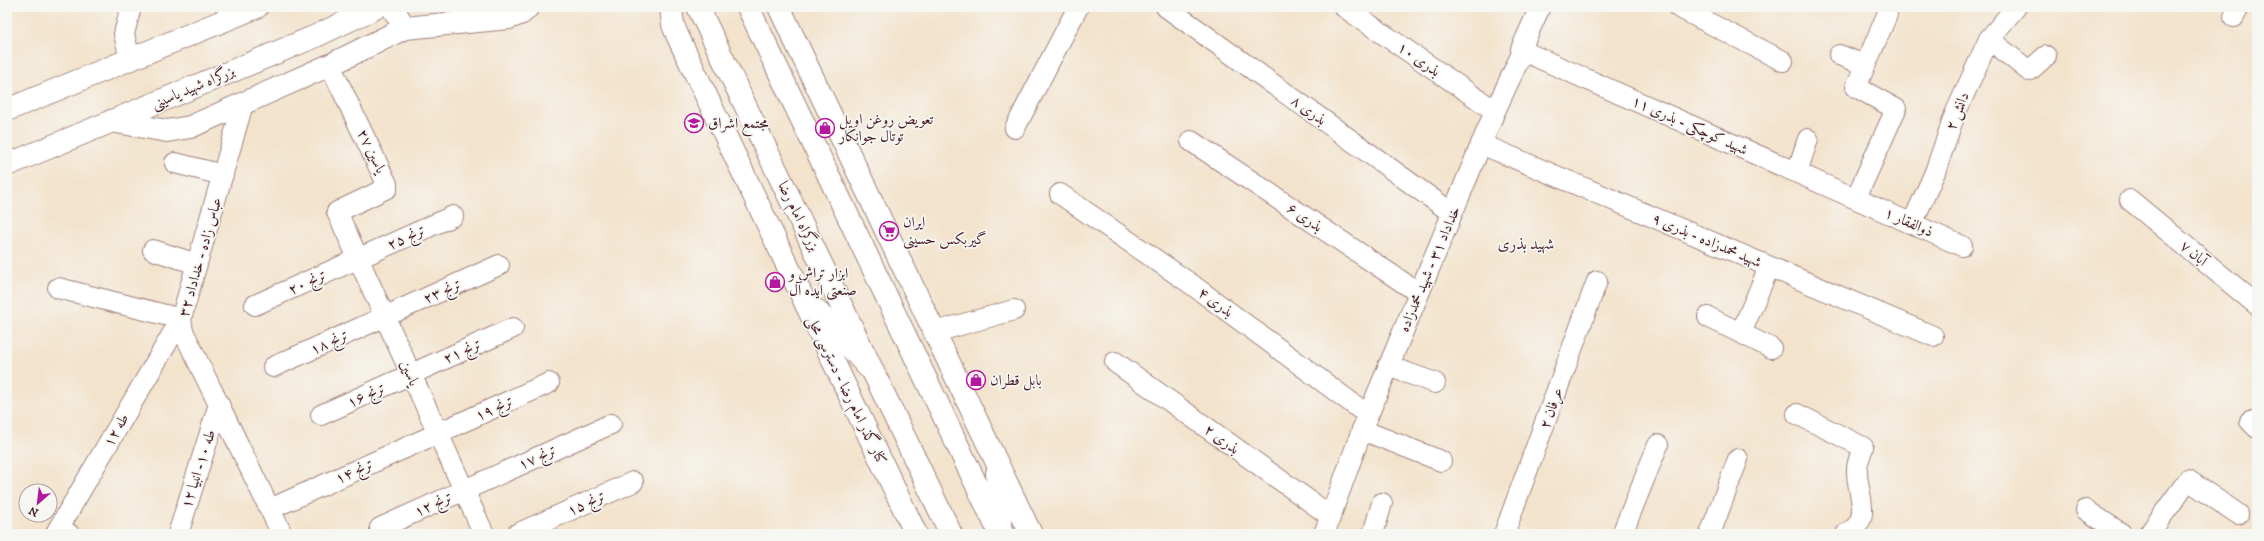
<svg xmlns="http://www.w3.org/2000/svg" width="2264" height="541" font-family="'IM FELL DW Pica',Amiri,serif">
<rect width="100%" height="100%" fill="#f6f6f2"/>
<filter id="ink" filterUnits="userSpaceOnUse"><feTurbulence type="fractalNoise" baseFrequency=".025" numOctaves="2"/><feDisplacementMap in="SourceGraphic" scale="8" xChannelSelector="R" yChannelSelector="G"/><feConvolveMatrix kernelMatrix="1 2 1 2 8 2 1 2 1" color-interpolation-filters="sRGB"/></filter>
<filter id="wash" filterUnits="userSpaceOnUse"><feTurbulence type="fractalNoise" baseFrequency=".012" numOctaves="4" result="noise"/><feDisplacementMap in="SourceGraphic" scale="16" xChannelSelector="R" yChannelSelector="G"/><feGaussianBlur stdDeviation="0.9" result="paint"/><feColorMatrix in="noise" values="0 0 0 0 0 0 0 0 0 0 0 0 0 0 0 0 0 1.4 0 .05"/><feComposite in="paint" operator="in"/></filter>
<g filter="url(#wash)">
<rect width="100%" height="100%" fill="#f3e3cc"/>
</g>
<g filter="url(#ink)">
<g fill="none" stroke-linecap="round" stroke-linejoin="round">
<g stroke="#9e817c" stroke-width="22">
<g id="minor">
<path d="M 1166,7 L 1452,213"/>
<path d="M 1344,7 L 1495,111"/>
<path d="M 1678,7 L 1783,61"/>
<path d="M 2234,17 L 2239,7"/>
<path d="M 1989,39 L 2029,71 L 2046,56"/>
<path d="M 1523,51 L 1962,246"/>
<path d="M 1839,55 L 1865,65"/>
<path d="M 130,59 L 124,34 L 131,7"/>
<path d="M 330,65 L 387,184 L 387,188 L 337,212 L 484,534"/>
<path d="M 243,104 L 181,319 L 183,331 L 282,534"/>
<path d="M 1015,128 L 1078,7"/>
<path d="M 1191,141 L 1419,293"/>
<path d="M 1481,144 L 1933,336"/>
<path d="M 175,163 L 223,175"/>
<path d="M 1797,172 L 1808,139"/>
<path d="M 1060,194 L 1191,284 L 1368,415"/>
<path d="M 1856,198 L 1896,109 L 1856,87 L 1887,15"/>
<path d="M 2130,200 L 2257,305"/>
<path d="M 1912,224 L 1935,172 L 1955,114 L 1989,39 L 2016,7"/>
<path d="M 153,250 L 197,264"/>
<path d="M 58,288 L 181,319 L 57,531 L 69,534"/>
<path d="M 255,305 L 453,216"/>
<path d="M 1708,317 L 1771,348"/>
<path d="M 935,332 L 1014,310"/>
<path d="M 1741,333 L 1769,267"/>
<path d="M 1115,362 L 1329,515"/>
<path d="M 1388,366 L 1435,383"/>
<path d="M 273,367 L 499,265"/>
<path d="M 1797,414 L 1863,447 C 1861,454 1857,462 1857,469 C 1856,494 1875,519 1846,534"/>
<path d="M 321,415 L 513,328"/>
<path d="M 2250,421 L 2257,428"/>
<path d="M 1362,430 L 1441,461"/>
<path d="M 270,509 L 549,383"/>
<path d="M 2086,510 L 2122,534"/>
<path d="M 380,528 L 611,424"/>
<path d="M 178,534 L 219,404"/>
<path d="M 517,534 L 633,482"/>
<path d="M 1324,534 L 1362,430 L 1495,111 L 1523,51 L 1521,49 L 1540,7"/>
<path d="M 1373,534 L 1382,503"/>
<path d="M 1504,534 L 1597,281"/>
<path d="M 1622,534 L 1658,445"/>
<path d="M 1710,534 L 1738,459"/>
<path d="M 2149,534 L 2188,480 L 2238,514"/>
</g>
</g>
<g stroke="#9e817c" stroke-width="24">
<g id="secondary">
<path d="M 392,7 L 405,28"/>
<path d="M 671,7 L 673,25 L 678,37 L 916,534"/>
<path d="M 779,7 L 1031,534"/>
<path d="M 111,121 L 167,131 L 190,127 L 330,65 L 405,28 L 509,18 L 522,13 L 528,7"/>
<path d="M 816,310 L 868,367"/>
<path d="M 997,473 L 1002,534"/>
</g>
</g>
<g stroke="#9e817c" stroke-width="24">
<g id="trunk">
<path d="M 698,7 L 951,534"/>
<path d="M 748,7 L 1000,534"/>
<path d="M 7,110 L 257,7"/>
<path d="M 7,165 L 316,36 L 377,7"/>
</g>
</g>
<use href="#minor" stroke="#fff" stroke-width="20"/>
<use href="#secondary" stroke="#fff" stroke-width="22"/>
<use href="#trunk" stroke="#fff" stroke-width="22"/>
</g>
</g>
<defs>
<g id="school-ring" transform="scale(1)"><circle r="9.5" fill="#f6f6f2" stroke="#b5179e" stroke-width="1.5"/><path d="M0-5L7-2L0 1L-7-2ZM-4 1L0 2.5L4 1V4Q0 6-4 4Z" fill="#b5179e"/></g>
<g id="shop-ring" transform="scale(1)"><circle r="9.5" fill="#f6f6f2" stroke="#b5179e" stroke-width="1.5"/><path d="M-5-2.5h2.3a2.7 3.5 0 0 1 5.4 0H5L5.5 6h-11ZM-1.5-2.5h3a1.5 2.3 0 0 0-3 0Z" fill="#b5179e"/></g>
<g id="supermarket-ring" transform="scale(1)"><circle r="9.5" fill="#f6f6f2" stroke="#b5179e" stroke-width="1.5"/><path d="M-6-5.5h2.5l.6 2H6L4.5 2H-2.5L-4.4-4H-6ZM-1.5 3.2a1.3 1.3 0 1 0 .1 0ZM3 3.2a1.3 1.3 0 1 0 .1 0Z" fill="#b5179e"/></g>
</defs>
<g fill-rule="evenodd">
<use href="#school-ring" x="694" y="123"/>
<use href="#shop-ring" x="825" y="128"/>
<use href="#supermarket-ring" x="889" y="231"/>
<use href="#shop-ring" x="775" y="282"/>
<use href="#shop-ring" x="976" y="380"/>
</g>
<g text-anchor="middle" stroke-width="3.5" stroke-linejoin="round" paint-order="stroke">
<g font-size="15" fill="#4a1f2b" stroke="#f6f6f2">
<text transform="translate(1419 59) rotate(35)" y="5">بذری ۱۰</text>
<text transform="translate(193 87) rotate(-23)" y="5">بزرگراه شهید یاسینی</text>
<text transform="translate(1309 110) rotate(36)" y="5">بذری ۸</text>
<text transform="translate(1957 111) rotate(-68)" y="5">دانش ۲</text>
<text transform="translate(1690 125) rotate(24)" y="5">شهید کوچکی - بذری ۱۱</text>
<text transform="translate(372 151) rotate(64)" y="5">یاسین ۲۷</text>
<text transform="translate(799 216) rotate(64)" y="5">بزرگراه امام رضا</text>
<text transform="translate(1305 217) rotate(34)" y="5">بذری ۶</text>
<text transform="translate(1909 222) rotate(24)" y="5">ذوالفقار ۱</text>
<text transform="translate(406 237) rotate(-24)" y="5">ترنج ۲۵</text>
<text transform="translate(1707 240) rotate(23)" y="5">شهید محمدزاده - بذری ۹</text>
<text transform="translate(2194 253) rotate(40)" y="5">آبان ۷</text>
<text transform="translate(200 257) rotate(-74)" y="5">عباس زاده - خداداد ۳۲</text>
<text transform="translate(1429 269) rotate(-67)" y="5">خداداد ۳۱ - شهید محمدزاده</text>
<text transform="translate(307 282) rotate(-24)" y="5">ترنج ۲۰</text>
<text transform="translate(442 291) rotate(-24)" y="5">ترنج ۲۳</text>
<text transform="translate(1216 302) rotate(36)" y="5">بذری ۴</text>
<text transform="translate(329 342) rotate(-24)" y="5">ترنج ۱۸</text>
<text transform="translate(462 351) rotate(-24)" y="5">ترنج ۲۱</text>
<text transform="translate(410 373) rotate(66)" y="5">یاسین</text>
<text transform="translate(847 390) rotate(64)" y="5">کنار گذر امام رضا - دسترسی محلی</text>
<text transform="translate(366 395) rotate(-24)" y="5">ترنج ۱۶</text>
<text transform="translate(494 408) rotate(-24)" y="5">ترنج ۱۹</text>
<text transform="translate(1551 408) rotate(-70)" y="5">عرفان ۲</text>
<text transform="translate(116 430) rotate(-60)" y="5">طه ۱۲</text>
<text transform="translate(1222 439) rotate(36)" y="5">بذری ۲</text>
<text transform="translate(537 457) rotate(-24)" y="5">ترنج ۱۷</text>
<text transform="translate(198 469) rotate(-72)" y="5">طه ۱۰- انبیا ۱۲</text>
<text transform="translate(354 471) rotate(-24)" y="5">ترنج ۱۴</text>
<text transform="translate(586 503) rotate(-24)" y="5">ترنج ۱۵</text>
<text transform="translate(433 504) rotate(-24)" y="5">ترنج ۱۲</text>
</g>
<g font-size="15" fill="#4a1f2b" stroke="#f6f6f2" text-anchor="start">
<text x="839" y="124">تعویض روغن اویل<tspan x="839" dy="17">توتال جوانکار</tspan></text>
<text x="708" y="128">مجتمع اشراق</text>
<text x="903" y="227">ایران<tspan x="903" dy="17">گیربکس حسینی</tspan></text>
<text x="789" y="278">ابزار تراش و<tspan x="789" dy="17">صنعتی ایده آل</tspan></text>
<text x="990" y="385">بابل قطران</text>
</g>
<g font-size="16" fill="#4a1f2b" stroke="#f6f6f2">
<text x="1526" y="249">شهید بذری</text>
</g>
</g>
<rect width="2264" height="541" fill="none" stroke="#f6f6f2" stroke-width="24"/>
<g transform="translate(38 503) rotate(208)"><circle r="19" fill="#f6f6f2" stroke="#b1a0a2"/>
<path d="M0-3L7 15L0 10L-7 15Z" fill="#b5179e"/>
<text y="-6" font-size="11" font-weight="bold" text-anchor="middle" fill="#4a1f2b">N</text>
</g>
</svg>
